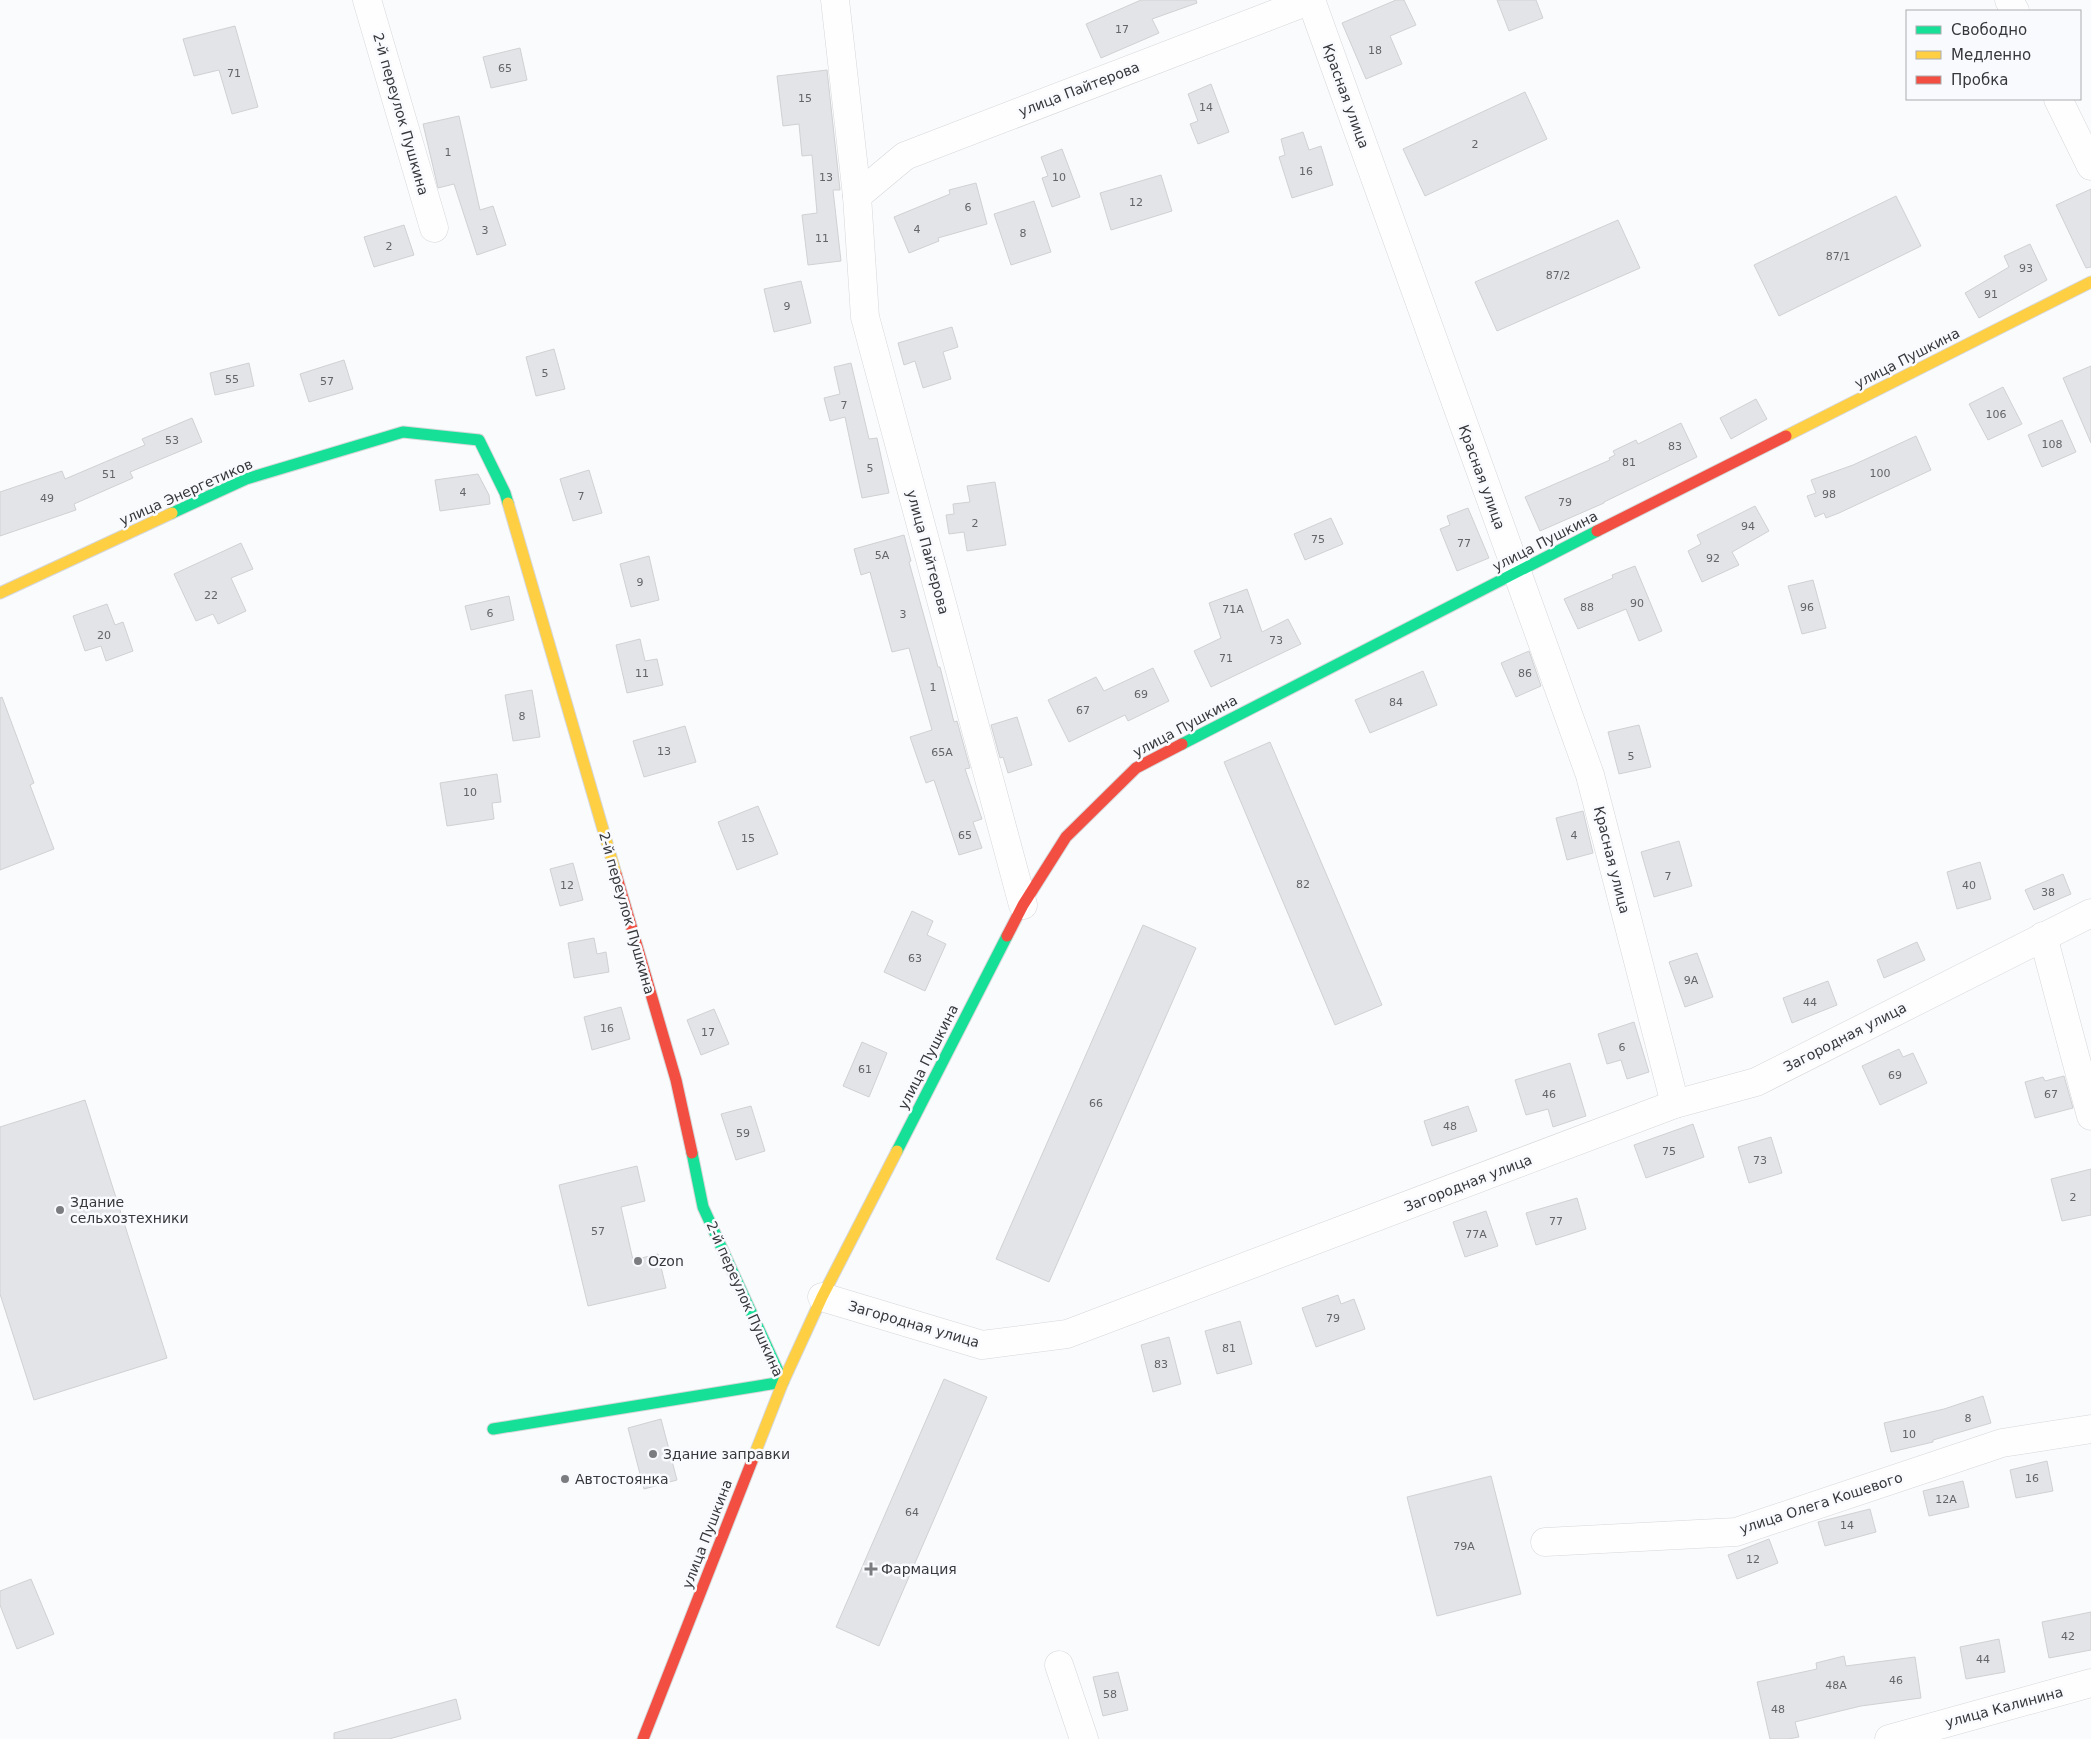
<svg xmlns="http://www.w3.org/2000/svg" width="2091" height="1739" font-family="'DejaVu Sans',sans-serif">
<rect width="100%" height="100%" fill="#fafbfd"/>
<g fill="#e3e4e7" stroke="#d0d1d3">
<path d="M 1141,0 L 1196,0 L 1197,3 L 1152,19 L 1159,33 L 1101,58 L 1086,24 Z"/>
<path d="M 1396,0 L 1404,0 L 1416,25 L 1390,36 L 1402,64 L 1366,79 L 1342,23 Z"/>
<path d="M 1497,0 L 1536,0 L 1543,18 L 1509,31 Z"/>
<path d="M 235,26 L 258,107 L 232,114 L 219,70 L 194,76 L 183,39 Z"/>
<path d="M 520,48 L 527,80 L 491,88 L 483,57 Z"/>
<path d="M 827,70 L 840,190 L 833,190 L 841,261 L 808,265 L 802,215 L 817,213 L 812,155 L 802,156 L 799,124 L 783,126 L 777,76 Z"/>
<path d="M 1211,84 L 1229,132 L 1198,144 L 1190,124 L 1198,121 L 1188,94 Z"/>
<path d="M 1525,92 L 1547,139 L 1425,196 L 1403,149 Z"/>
<path d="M 459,116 L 480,210 L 493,206 L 506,245 L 477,255 L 454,184 L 438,188 L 423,124 Z"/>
<path d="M 1303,132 L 1309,150 L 1321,146 L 1333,185 L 1292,198 L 1279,157 L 1285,155 L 1281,139 Z"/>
<path d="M 1062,149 L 1080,197 L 1052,207 L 1042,178 L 1048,176 L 1041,157 Z"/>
<path d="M 1161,175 L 1172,211 L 1111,230 L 1100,193 Z"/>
<path d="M 976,183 L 987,224 L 938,238 L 939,241 L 909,253 L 894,217 L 950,194 L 949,190 Z"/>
<path d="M 2091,189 L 2091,267 L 2086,268 L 2056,205 Z"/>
<path d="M 1896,196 L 1921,246 L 1779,316 L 1754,265 Z"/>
<path d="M 1034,201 L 1051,252 L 1011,265 L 994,214 Z"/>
<path d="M 1618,220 L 1640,268 L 1497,331 L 1475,282 Z"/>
<path d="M 404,225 L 414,255 L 374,267 L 364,237 Z"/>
<path d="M 2030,244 L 2047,280 L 1979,318 L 1965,293 L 2009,267 L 2004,256 Z"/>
<path d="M 801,281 L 811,323 L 774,332 L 764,289 Z"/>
<path d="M 952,327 L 958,347 L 943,352 L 951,379 L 923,388 L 915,361 L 904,365 L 898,343 Z"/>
<path d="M 554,349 L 565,389 L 536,396 L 526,357 Z"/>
<path d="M 344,360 L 353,389 L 309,402 L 300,374 Z"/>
<path d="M 249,363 L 254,386 L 215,395 L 210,373 Z"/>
<path d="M 851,363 L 869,439 L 877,438 L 889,493 L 862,498 L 845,417 L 830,421 L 824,398 L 840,394 L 834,367 Z"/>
<path d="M 2091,366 L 2091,443 L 2063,378 Z"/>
<path d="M 2003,387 L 2022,424 L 1988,440 L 1969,404 Z"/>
<path d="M 1756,399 L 1767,419 L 1731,439 L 1720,418 Z"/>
<path d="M 192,418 L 202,442 L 130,472 L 133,478 L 74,504 L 76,510 L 0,536 L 0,492 L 62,471 L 65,479 L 145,445 L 142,439 Z"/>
<path d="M 2062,420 L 2076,452 L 2042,467 L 2028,435 Z"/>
<path d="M 1681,423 L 1697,457 L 1604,502 L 1604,503 L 1540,531 L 1525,497 L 1610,460 L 1609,458 L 1615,455 L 1613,451 L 1636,440 L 1638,444 Z"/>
<path d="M 1916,436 L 1931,470 L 1839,513 L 1826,518 L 1824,513 L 1815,517 L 1807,496 L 1816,493 L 1811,480 L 1853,465 Z"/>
<path d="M 589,470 L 602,513 L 573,521 L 560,479 Z"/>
<path d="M 478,474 L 489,495 L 490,504 L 440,511 L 435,480 Z"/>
<path d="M 995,482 L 1006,545 L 967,551 L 964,532 L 949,534 L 946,515 L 954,514 L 953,504 L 970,502 L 967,486 Z"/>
<path d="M 1755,506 L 1769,531 L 1732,552 L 1739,565 L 1702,582 L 1688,551 L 1701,544 L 1697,535 Z"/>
<path d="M 1468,508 L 1489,558 L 1457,571 L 1440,529 L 1450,525 L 1447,516 Z"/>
<path d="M 1331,518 L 1343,544 L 1305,560 L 1294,534 Z"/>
<path d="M 904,535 L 911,561 L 909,562 L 938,667 L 940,667 L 954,722 L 957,721 L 970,768 L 965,769 L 982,819 L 973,822 L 982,848 L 959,855 L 934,780 L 926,783 L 910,737 L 932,730 L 909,648 L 892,652 L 870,572 L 861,575 L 854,549 Z"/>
<path d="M 241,543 L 253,569 L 231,578 L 246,611 L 218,624 L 213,614 L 196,621 L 174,574 Z"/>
<path d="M 649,556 L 659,600 L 631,607 L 620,564 Z"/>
<path d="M 1635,566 L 1662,631 L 1639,641 L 1626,609 L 1578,629 L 1564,599 L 1613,578 L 1612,575 Z"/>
<path d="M 1813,580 L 1826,628 L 1802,634 L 1788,586 Z"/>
<path d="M 1247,589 L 1262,632 L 1288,619 L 1301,644 L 1211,687 L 1194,651 L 1221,638 L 1209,603 Z"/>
<path d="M 509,596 L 514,620 L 471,630 L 465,606 Z"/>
<path d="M 107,604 L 115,625 L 123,622 L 133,651 L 106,661 L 101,646 L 85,651 L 73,616 Z"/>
<path d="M 640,639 L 645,661 L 657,659 L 663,685 L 627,693 L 616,645 Z"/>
<path d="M 1529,651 L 1541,686 L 1516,697 L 1501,663 Z"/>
<path d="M 1153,668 L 1169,701 L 1128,721 L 1125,715 L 1069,742 L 1048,700 L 1096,677 L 1104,691 Z"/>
<path d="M 1423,671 L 1437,705 L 1370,733 L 1355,700 Z"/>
<path d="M 532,690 L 540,737 L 513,741 L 505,695 Z"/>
<path d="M 2,697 L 34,783 L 30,785 L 54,849 L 0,870 L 0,698 Z"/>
<path d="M 1017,717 L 1032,765 L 1008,773 L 1003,757 L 1000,758 L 991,725 Z"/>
<path d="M 1639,725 L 1651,767 L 1619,774 L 1608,732 Z"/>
<path d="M 685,726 L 696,762 L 644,777 L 633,741 Z"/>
<path d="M 1270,742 L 1382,1005 L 1335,1025 L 1224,762 Z"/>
<path d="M 497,774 L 501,802 L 492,803 L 494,819 L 447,826 L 440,783 Z"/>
<path d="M 758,806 L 778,854 L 737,870 L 718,822 Z"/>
<path d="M 1583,811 L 1593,853 L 1567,860 L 1556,818 Z"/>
<path d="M 1679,841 L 1692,886 L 1654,897 L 1641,852 Z"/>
<path d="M 1980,862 L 1991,899 L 1957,909 L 1947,872 Z"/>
<path d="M 573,863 L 583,900 L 560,906 L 550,869 Z"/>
<path d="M 2063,874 L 2071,894 L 2034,910 L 2025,890 Z"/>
<path d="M 912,911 L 933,921 L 927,935 L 946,944 L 925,991 L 884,972 Z"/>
<path d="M 1143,925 L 1196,948 L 1049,1282 L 996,1259 Z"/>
<path d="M 594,938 L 597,954 L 606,952 L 609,972 L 574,978 L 568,943 Z"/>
<path d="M 1917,942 L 1925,960 L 1884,978 L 1877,960 Z"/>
<path d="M 1697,953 L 1713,997 L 1685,1007 L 1669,962 Z"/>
<path d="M 1828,981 L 1837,1005 L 1792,1023 L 1783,998 Z"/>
<path d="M 621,1007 L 630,1039 L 592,1050 L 584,1017 Z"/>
<path d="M 714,1009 L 729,1044 L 701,1055 L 687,1020 Z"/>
<path d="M 1634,1022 L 1649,1072 L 1627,1079 L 1621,1060 L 1607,1064 L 1598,1034 Z"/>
<path d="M 862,1042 L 887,1053 L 869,1097 L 843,1086 Z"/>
<path d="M 1899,1049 L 1903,1057 L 1913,1053 L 1927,1083 L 1880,1105 L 1862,1066 Z"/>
<path d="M 1570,1063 L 1586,1116 L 1553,1127 L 1548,1109 L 1526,1115 L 1515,1080 Z"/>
<path d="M 2064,1076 L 2073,1108 L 2035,1118 L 2025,1082 L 2043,1077 L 2045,1081 Z"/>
<path d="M 85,1100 L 167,1358 L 34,1400 L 0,1294 L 0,1127 Z"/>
<path d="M 751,1106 L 765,1151 L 736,1160 L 721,1114 Z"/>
<path d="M 1468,1106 L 1477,1131 L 1432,1146 L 1424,1121 Z"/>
<path d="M 1693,1124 L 1704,1157 L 1646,1178 L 1634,1145 Z"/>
<path d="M 1771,1137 L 1782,1173 L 1749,1183 L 1738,1147 Z"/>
<path d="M 637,1166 L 645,1201 L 621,1207 L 633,1260 L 658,1254 L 666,1288 L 588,1306 L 559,1185 Z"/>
<path d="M 2091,1169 L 2091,1215 L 2062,1221 L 2051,1179 Z"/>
<path d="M 1577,1198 L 1586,1229 L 1536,1245 L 1526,1213 Z"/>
<path d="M 1486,1211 L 1498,1246 L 1465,1257 L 1453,1222 Z"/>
<path d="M 1338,1295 L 1341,1304 L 1354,1299 L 1365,1329 L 1316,1347 L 1302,1308 Z"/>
<path d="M 1240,1321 L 1252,1364 L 1217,1374 L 1205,1331 Z"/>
<path d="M 1169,1337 L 1181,1384 L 1153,1392 L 1141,1345 Z"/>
<path d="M 944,1379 L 987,1397 L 879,1646 L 836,1627 Z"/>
<path d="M 1983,1396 L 1991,1423 L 1933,1440 L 1933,1442 L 1891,1452 L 1884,1423 L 1944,1409 Z"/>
<path d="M 661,1419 L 677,1480 L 644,1489 L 628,1428 Z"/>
<path d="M 2047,1461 L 2053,1491 L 2016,1498 L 2010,1470 Z"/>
<path d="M 1491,1476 L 1521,1594 L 1437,1616 L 1407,1497 Z"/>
<path d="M 1963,1481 L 1969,1507 L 1929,1516 L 1923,1491 Z"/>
<path d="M 1870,1509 L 1876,1532 L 1825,1546 L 1818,1522 Z"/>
<path d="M 1769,1539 L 1778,1563 L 1737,1579 L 1728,1555 Z"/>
<path d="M 31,1579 L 54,1634 L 17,1649 L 0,1605 L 0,1591 Z"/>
<path d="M 2091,1612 L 2091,1650 L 2049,1658 L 2042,1622 Z"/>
<path d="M 1999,1639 L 2005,1672 L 1966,1679 L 1960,1647 Z"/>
<path d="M 1844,1656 L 1846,1666 L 1915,1657 L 1921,1698 L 1861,1706 L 1795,1722 L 1799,1737 L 1788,1739 L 1770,1739 L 1757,1682 L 1817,1669 L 1816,1663 Z"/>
<path d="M 1118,1672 L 1128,1710 L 1103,1716 L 1093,1677 Z"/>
<path d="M 456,1699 L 461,1719 L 389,1739 L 334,1739 L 334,1733 Z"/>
</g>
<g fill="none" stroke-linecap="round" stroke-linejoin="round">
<g stroke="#d6d7d9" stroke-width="29">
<g id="street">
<path d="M 367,0 L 434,228"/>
<path d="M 835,0 L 857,196 L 865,317 L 1023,905"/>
<path d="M 1311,0 L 1590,775 L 1675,1104"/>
<path d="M 2009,0 L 2015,11"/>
<path d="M 2058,99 L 2091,166"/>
<path d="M 857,196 L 905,156 L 1311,0"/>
<path d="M 2043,936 L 2091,1116"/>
<path d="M 822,1297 L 982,1345 L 1067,1334 L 1675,1104 L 1756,1082 L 2091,913"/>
<path d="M 1545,1542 L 1736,1532 L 2002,1443 L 2091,1429"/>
<path d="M 1059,1665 L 1084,1739"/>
<path d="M 1889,1739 L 2091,1683"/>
</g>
</g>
<g stroke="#d6d7d9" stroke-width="13">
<g id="fast">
<path d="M 172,513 L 246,479 L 403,432 L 479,440 L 505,493 L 508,503"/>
<path d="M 1182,744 L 1597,531"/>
<path d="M 897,1151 L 1007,936"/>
<path d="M 493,1429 L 783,1382 L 703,1207 L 692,1153"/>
</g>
</g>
<g stroke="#d6d7d9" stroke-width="13">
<g id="slow">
<path d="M 1786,436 L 2091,282"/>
<path d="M 508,503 L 616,874"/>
<path d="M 0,593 L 172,513"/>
<path d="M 752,1461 L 783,1382 L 822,1297 L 897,1151"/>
</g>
</g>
<g stroke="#d6d7d9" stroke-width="13">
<g id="jam">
<path d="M 1597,531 L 1786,436"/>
<path d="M 616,874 L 676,1080 L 692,1153"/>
<path d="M 1007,936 L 1023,905 L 1066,837 L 1136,768 L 1182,744"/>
<path d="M 643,1739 L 752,1461"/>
</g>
</g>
<use href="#street" stroke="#fefeff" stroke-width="28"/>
<use href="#fast" stroke="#16e098" stroke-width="11"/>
<use href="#slow" stroke="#ffcf43" stroke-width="11"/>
<use href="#jam" stroke="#f24e42" stroke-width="11"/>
</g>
<g fill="#7b7c80" stroke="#f9fafe" stroke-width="2">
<circle cx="60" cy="1210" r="5"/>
<circle cx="638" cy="1261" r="5"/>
<circle cx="653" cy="1454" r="5"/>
<circle cx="565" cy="1479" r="5"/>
<path d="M868.5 1561.5h5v5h5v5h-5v5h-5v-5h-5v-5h5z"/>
</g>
<g text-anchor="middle" stroke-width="5" stroke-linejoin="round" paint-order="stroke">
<g font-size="11" fill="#636468">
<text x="1122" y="33">17</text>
<text x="1375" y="54">18</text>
<text x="505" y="72">65</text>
<text x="234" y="77">71</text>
<text x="805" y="102">15</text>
<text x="1206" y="111">14</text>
<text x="1475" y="148">2</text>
<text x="448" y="156">1</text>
<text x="1306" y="175">16</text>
<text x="826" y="181">13</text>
<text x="1059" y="181">10</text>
<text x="1136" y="206">12</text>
<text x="968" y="211">6</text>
<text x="917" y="233">4</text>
<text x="485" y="234">3</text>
<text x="1023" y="237">8</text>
<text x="822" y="242">11</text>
<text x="389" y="250">2</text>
<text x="1838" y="260">87/1</text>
<text x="2026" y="272">93</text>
<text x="1558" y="279">87/2</text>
<text x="1991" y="298">91</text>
<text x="787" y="310">9</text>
<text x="545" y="377">5</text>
<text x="232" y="383">55</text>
<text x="327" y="385">57</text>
<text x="844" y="409">7</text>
<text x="1996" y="418">106</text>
<text x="172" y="444">53</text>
<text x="2052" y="448">108</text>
<text x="1675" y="450">83</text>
<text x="1629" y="466">81</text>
<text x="870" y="472">5</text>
<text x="1880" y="477">100</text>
<text x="109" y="478">51</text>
<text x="463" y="496">4</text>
<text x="1829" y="498">98</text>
<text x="581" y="500">7</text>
<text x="47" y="502">49</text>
<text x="1565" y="506">79</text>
<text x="975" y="527">2</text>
<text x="1748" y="530">94</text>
<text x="1318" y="543">75</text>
<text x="1464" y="547">77</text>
<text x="882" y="559">5А</text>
<text x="1713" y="562">92</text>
<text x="640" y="586">9</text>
<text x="211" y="599">22</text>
<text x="1637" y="607">90</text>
<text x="1587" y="611">88</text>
<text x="1807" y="611">96</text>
<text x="1233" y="613">71А</text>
<text x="490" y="617">6</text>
<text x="903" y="618">3</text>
<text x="104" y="639">20</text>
<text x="1276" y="644">73</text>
<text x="1226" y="662">71</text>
<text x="642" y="677">11</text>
<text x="1525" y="677">86</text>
<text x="933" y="691">1</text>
<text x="1141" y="698">69</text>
<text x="1396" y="706">84</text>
<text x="1083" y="714">67</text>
<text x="522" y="720">8</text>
<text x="664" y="755">13</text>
<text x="942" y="756">65А</text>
<text x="1631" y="760">5</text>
<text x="470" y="796">10</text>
<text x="965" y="839">65</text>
<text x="1574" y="839">4</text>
<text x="748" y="842">15</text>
<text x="1668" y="880">7</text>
<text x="1303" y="888">82</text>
<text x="567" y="889">12</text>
<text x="1969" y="889">40</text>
<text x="2048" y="896">38</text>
<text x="915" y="962">63</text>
<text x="1691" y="984">9А</text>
<text x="1810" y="1006">44</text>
<text x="607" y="1032">16</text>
<text x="708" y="1036">17</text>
<text x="1622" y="1051">6</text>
<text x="865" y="1073">61</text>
<text x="1895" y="1079">69</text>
<text x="1549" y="1098">46</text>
<text x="2051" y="1098">67</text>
<text x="1096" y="1107">66</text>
<text x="1450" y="1130">48</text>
<text x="743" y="1137">59</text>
<text x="1669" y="1155">75</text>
<text x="1760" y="1164">73</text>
<text x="2073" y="1201">2</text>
<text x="1556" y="1225">77</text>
<text x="598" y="1235">57</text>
<text x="1476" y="1238">77А</text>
<text x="1333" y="1322">79</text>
<text x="1229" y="1352">81</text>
<text x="1161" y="1368">83</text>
<text x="1968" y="1422">8</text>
<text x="1909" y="1438">10</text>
<text x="2032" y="1482">16</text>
<text x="1946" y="1503">12А</text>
<text x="912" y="1516">64</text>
<text x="1847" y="1529">14</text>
<text x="1464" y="1550">79А</text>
<text x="1753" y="1563">12</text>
<text x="2068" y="1640">42</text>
<text x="1983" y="1663">44</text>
<text x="1896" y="1684">46</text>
<text x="1836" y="1689">48А</text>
<text x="1110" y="1698">58</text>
<text x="1778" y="1713">48</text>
</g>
<g font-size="14" fill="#37383c" stroke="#f9fafe">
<text transform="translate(1079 89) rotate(-21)" y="5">улица Пайтерова</text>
<text transform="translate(1346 96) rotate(70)" y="5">Красная улица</text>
<text transform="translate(401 114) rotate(74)" y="5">2-й переулок Пушкина</text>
<text transform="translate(1907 358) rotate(-27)" y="5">улица Пушкина</text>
<text transform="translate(1482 477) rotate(70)" y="5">Красная улица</text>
<text transform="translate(186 492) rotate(-24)" y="5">улица Энергетиков</text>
<text transform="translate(1545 541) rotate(-27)" y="5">улица Пушкина</text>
<text transform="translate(928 552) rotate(75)" y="5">улица Пайтерова</text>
<text transform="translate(1185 726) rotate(-28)" y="5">улица Пушкина</text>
<text transform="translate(1612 860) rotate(76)" y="5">Красная улица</text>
<text transform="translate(627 913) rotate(74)" y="5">2-й переулок Пушкина</text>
<text transform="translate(1845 1037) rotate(-27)" y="5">Загородная улица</text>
<text transform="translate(928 1057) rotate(-63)" y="5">улица Пушкина</text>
<text transform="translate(1468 1183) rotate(-21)" y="5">Загородная улица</text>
<text transform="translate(745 1299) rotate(66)" y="5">2-й переулок Пушкина</text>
<text transform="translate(914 1324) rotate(16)" y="5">Загородная улица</text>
<text transform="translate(1821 1503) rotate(-18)" y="5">улица Олега Кошевого</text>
<text transform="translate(707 1534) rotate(-69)" y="5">улица Пушкина</text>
<text transform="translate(2004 1707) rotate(-15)" y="5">улица Калинина</text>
</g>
<g font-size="14" fill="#37383c" stroke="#f9fafe" text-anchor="start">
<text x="70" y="1207">Здание<tspan x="70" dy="16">сельхозтехники</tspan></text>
<text x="648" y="1266">Ozon</text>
<text x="663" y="1459">Здание заправки</text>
<text x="575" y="1484">Автостоянка</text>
<text x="881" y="1574">Фармация</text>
</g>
</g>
<rect x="1906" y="10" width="175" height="90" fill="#f9fafe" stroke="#abacb0"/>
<rect x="1916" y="26" width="25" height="8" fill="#16e098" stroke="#abacb0"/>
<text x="1951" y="35" font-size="15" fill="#37383c">Свободно</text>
<rect x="1916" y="51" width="25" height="8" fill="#ffcf43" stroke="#abacb0"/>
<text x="1951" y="60" font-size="15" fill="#37383c">Медленно</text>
<rect x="1916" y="76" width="25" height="8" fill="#f24e42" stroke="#abacb0"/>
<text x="1951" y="85" font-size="15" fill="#37383c">Пробка</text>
</svg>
